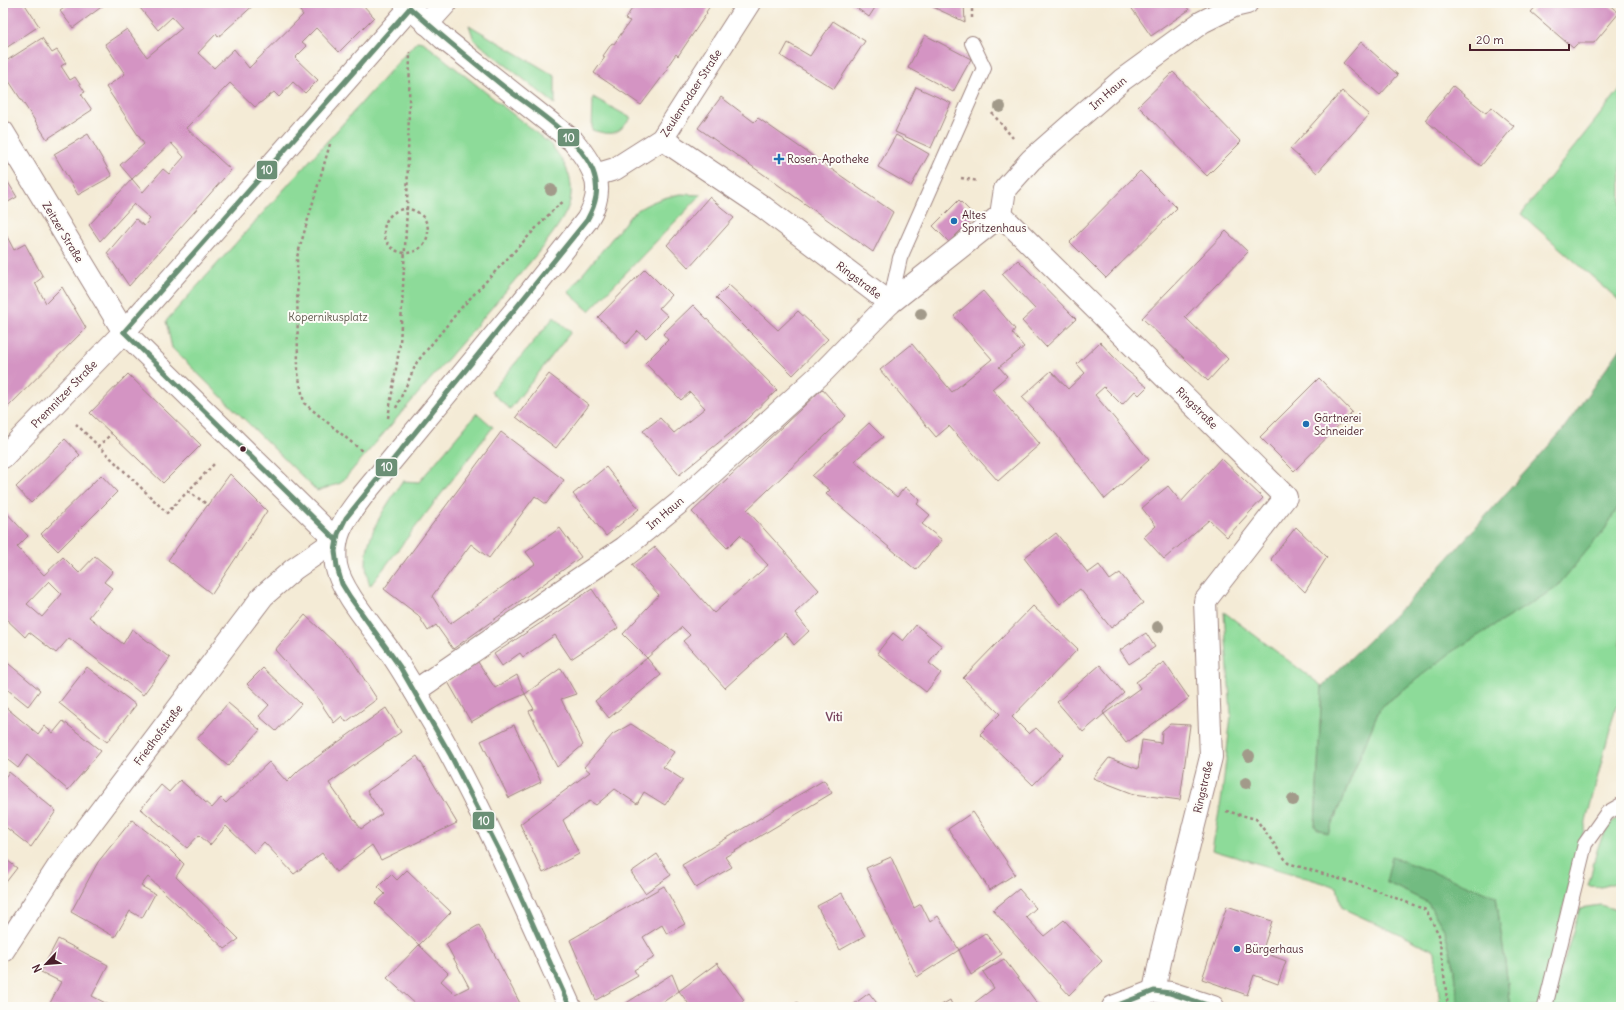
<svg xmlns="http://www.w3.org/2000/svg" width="1624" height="1010" font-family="Delius,sans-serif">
<rect width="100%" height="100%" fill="#fdfcf7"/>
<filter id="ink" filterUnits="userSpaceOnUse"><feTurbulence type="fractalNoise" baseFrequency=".025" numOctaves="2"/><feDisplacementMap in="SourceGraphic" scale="8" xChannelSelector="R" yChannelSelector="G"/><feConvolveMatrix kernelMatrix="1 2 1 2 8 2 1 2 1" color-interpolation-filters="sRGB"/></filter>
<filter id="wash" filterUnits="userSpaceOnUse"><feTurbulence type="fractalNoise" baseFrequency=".012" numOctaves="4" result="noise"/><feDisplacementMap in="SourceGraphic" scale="16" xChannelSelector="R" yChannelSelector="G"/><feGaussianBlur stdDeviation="0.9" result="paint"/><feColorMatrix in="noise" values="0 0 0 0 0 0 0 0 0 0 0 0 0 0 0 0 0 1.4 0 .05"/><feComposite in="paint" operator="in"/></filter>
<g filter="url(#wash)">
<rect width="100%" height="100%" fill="#f4ebd6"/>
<g fill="#8ddb99" stroke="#6c7d62">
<path d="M 469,25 L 555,76 L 555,104 L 474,40 Z"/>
<path d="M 417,41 L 423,42 L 550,144 C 564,160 575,179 570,201 C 565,225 521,272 505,292 C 451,356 396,419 341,483 L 317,491 L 172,348 L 166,321 Z"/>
<path d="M 1621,88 L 1621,302 L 1521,214 Z"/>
<path d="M 593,97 L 631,118 C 617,135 613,136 592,130 Z"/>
<path d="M 680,194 L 701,195 L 589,311 L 568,292 L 632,214 C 648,202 662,198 680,194 Z"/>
<path d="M 554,317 L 571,332 L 510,409 L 491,392 Z"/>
<path d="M 477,413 L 493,427 L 370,586 C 356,547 382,512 403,481 L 419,482 Z"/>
<path d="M 1621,502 L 1621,707 L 1616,706 L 1538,1007 L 1511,1007 L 1496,896 L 1386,882 L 1427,902 L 1445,931 L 1455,970 L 1458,1007 L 1440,1007 L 1435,951 L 1342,908 L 1337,887 L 1212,850 L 1222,795 L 1231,715 L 1224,612 L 1322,686 L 1315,827 L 1328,834 L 1380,708 L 1605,529 Z"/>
<path d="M 1621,816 L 1621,881 L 1602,887 L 1588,886 C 1595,863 1597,828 1621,816 Z"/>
<path d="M 1600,905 L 1621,911 L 1621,1007 L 1550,1007 L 1580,908 Z"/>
</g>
<g fill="#72bb81" stroke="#5e6d56">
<path d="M 1621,348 L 1621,502 L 1605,529 L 1556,588 L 1453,651 L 1380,708 L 1328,834 L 1315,827 L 1322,686 L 1414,596 L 1561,432 Z"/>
<path d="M 1392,857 L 1496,896 L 1511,1007 L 1458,1007 L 1455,970 L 1445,931 L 1427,902 L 1386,882 Z"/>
</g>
<g id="blocks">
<g fill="#d494c3" fill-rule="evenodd">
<path d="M 7,3 L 24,3 L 39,26 L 3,50 L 3,6 Z"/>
<path d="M 71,3 L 103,3 L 104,5 L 73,28 L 60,11 Z"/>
<path d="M 136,3 L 256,3 L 218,37 L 216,34 L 198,53 L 214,68 L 234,49 L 249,68 L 303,15 L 294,3 L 361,3 L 374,17 L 339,52 L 316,28 L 302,42 L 307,46 L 295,58 L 318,80 L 305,93 L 293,82 L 279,97 L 274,92 L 255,107 L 230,83 L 186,128 L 231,170 L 129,286 L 107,253 L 136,219 L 144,226 L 150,219 L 134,204 L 100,241 L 89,225 L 132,179 L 143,192 L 163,169 L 169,174 L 184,157 L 171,143 L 132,179 L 120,165 L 144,144 L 106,87 L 125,74 L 105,44 L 127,29 L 147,57 L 182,28 L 172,17 L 158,30 Z"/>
<path d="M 636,3 L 712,3 L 706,12 L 707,13 L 678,56 L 676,54 L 667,67 L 668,69 L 641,105 L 594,73 L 605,57 L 603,56 L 612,43 L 614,44 L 630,21 L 625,19 Z"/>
<path d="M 850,3 L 878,3 L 869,17 Z"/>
<path d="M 935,3 L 964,3 L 965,22 L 933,7 Z"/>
<path d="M 1128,3 L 1184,3 L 1189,10 L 1151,36 Z"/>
<path d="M 1539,3 L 1607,3 L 1619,13 L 1594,43 L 1578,43 L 1573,48 L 1531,12 Z"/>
<path d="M 833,21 L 865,41 L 834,89 L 781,56 L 788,43 L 810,56 Z"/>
<path d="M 925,35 L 971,59 L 953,92 L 908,68 Z"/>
<path d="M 42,38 L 52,53 L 57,50 L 66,63 L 61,66 L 70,80 L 75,77 L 85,92 L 81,94 L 92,110 L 47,139 L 3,72 L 3,63 Z"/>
<path d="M 1361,42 L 1398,75 L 1380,95 L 1343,63 Z"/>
<path d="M 1173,72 L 1241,142 L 1207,176 L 1138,106 Z"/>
<path d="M 1453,86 L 1486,113 L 1491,107 L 1514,126 L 1481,166 L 1425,120 Z"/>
<path d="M 916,87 L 951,103 L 931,148 L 895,132 Z"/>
<path d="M 1342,91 L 1369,115 L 1317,173 L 1290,149 Z"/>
<path d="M 721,97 L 754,122 L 758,118 L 893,212 L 873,252 L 698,128 Z"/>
<path d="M 88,134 L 112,176 L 78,195 L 54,154 Z"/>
<path d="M 896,135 L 929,154 L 911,186 L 878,167 Z"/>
<path d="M 1140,171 L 1177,208 L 1106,278 L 1070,242 Z"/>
<path d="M 3,174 L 17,197 L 3,205 Z"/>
<path d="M 709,197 L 734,218 L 689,268 L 667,245 Z"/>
<path d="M 959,200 L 975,216 L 949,242 L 933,226 Z"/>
<path d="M 3,229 L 14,250 L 25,244 L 43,277 L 35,283 L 46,303 L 62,287 L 86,328 L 3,412 Z"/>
<path d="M 1226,231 L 1248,252 L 1185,317 L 1228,359 L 1208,381 L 1142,318 Z"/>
<path d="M 1018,260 L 1076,319 L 1046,347 L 1022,321 L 1035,309 L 1002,274 Z"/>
<path d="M 645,269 L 671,295 L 659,308 L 668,316 L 646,338 L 638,331 L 626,344 L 598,317 Z"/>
<path d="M 729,285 L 778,330 L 798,311 L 828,339 L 793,375 L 716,298 Z"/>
<path d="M 983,291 L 1015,329 L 1012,333 L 1024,347 L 999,367 L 1007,376 L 992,389 L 1040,444 L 998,481 L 949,426 L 936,437 L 880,370 L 912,344 L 952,392 L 992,359 L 954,316 Z"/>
<path d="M 693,305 L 777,390 L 745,421 L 679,475 L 643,431 L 660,418 L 674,433 L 705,408 L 690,392 L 681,400 L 645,363 L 668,340 L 663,334 Z"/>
<path d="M 1100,342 L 1124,368 L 1147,387 L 1139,395 L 1135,391 L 1122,405 L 1104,387 L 1095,395 L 1149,460 L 1105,499 L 1055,433 L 1022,397 L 1051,371 L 1068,389 L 1085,373 L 1077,364 Z"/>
<path d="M 128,374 L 201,445 L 163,483 L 90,413 Z"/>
<path d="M 549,374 L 589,405 L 556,448 L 516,417 Z"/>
<path d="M 1319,378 L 1352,412 L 1294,471 L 1260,437 Z"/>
<path d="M 822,389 L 846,416 L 747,510 L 819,590 L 795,613 L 809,631 L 794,645 L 785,633 L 725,688 L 683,641 L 690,635 L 682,627 L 647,658 L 623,634 L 659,595 L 632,565 L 655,547 L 714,613 L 768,565 L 740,535 L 727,548 L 692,512 Z"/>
<path d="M 869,423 L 883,437 L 854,461 L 897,497 L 905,487 L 920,500 L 917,504 L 930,515 L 922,524 L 942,540 L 916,570 L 826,494 L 830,490 L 812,476 Z"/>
<path d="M 501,432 L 564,480 L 546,504 L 535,496 L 489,558 L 471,544 L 432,596 L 450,624 L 535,564 L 526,552 L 560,528 L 581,557 L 453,649 L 436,625 L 428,631 L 418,615 L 384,589 Z"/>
<path d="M 65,439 L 80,455 L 31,503 L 16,487 Z"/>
<path d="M 1221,458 L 1263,498 L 1227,537 L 1209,520 L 1164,559 L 1144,537 L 1156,526 L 1142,508 L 1168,486 L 1181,502 Z"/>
<path d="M 606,467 L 639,509 L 606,536 L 573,494 Z"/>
<path d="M 230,474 L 267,511 L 212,594 L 168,560 Z"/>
<path d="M 101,475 L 117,492 L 58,551 L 41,534 Z"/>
<path d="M 3,509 L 28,536 L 17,547 L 44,575 L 63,557 L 79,573 L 95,556 L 113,571 L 104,582 L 112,588 L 89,617 L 123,644 L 132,629 L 170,658 L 143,695 L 69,638 L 56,653 L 29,632 L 25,637 L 3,616 L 6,612 L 3,608 ZM 49,581 L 62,594 L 42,617 L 27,604 Z"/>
<path d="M 1296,527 L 1327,557 L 1305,592 L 1271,559 Z"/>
<path d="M 1056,533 L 1088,573 L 1099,565 L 1110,580 L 1120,573 L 1143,603 L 1111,628 L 1080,589 L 1060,604 L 1024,558 Z"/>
<path d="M 592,589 L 618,628 L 571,659 L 555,635 L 523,657 L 520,653 L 502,666 L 494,654 Z"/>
<path d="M 1033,606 L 1078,649 L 1012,717 L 1029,734 L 1036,728 L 1063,754 L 1033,785 L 980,734 L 1000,714 L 963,678 Z"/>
<path d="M 305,615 L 350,657 L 377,699 L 346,722 L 342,716 L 334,723 L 314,693 L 275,650 Z"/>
<path d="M 916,625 L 942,646 L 929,663 L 941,673 L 926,692 L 877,653 L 893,633 L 903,641 Z"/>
<path d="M 1146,633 L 1155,647 L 1129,664 L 1120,650 Z"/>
<path d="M 647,658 L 661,675 L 609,718 L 595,701 Z"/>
<path d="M 3,659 L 40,690 L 28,706 L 3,686 L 7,680 L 3,676 Z"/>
<path d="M 478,662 L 495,688 L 517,675 L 525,694 L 504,703 L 471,722 L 448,682 Z"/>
<path d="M 1164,662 L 1189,698 L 1126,743 L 1104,714 L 1140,688 L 1136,682 Z"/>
<path d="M 1100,665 L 1124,693 L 1103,712 L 1104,714 L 1083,732 L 1057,702 Z"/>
<path d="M 87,667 L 136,705 L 107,742 L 59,703 Z"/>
<path d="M 263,668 L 301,704 L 276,731 L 259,716 L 269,705 L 247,684 Z"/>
<path d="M 561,668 L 576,694 L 561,699 L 583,745 L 557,767 L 529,711 L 534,709 L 525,694 Z"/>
<path d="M 228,703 L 260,730 L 228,766 L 197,739 Z"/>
<path d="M 3,705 L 38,734 L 44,726 L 53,733 L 63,721 L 101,751 L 68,790 L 27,755 L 18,768 L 3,756 Z"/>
<path d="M 386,708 L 401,732 L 329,783 L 361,829 L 382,814 L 367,791 L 417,756 L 457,823 L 381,860 L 372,845 L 336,872 L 322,853 L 294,874 L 264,842 L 254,853 L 226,826 L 210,845 L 199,835 L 187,848 L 141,809 L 161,785 L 169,792 L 180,780 L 212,808 L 221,798 L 226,803 L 269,762 L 287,782 L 299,770 Z"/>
<path d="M 631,724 L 674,752 L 663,767 L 683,780 L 665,805 L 644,792 L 637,804 L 615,789 L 596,805 L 590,801 L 584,805 L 563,820 L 579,854 L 543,873 L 520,824 L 590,772 L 584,767 L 613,734 Z"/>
<path d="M 1170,724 L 1190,725 L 1180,800 L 1134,794 L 1093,778 L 1109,758 L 1138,769 L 1142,740 L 1161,743 L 1162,731 Z"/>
<path d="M 514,725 L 541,782 L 509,798 L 481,741 Z"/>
<path d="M 9,772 L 56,811 L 31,847 L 3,825 L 3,780 Z"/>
<path d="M 824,780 L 832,793 L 725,857 L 732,867 L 696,888 L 682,865 Z"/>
<path d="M 973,812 L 1015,874 L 990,890 L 948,829 Z"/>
<path d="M 132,820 L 168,848 L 184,864 L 176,877 L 239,939 L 225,949 L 148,877 L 141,886 L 155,894 L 142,918 L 130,911 L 115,937 L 71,912 L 98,862 Z"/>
<path d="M 657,854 L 671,875 L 645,893 L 631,872 Z"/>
<path d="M 3,857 L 17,868 L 3,886 Z"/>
<path d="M 891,857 L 914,908 L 921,904 L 930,922 L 938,916 L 959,950 L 917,977 L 866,868 Z"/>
<path d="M 407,870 L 451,912 L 419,945 L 375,903 L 385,894 L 378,887 L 391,874 L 397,880 Z"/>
<path d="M 664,886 L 685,924 L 667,934 L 662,925 L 643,937 L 655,957 L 634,970 L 638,976 L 596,1000 L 570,940 Z"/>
<path d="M 1019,889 L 1036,908 L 1026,917 L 1044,936 L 1064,920 L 1102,961 L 1069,995 L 993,910 Z"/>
<path d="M 842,893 L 865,936 L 840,950 L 817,906 Z"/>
<path d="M 1227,906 L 1272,921 L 1262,952 L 1286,961 L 1278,984 L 1254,975 L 1247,995 L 1202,979 Z"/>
<path d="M 479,925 L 522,1007 L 419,1007 L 387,978 L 419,945 L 448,973 L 441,981 L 455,994 L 469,987 L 446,944 Z"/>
<path d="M 985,933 L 1002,954 L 971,975 L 959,950 Z"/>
<path d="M 58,939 L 108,965 L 92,996 L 113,1007 L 48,1007 L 61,982 L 41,972 Z"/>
<path d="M 1004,959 L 1040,1007 L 977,1007 L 974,1003 L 994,988 L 983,972 Z"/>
<path d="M 717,963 L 744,1000 L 735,1007 L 691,1007 L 679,991 L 656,1007 L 620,1007 L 672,974 L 679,991 Z"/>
<path d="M 869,993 L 880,1007 L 850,1007 Z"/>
<path d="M 950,1000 L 953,1007 L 938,1007 Z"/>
<path d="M 797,1002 L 802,1007 L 792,1007 Z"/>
</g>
</g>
</g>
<g filter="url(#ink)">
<use href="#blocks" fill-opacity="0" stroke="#9f8580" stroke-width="1"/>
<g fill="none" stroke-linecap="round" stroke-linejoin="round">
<g stroke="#9f8580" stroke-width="16">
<g id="service">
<path d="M 890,303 L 900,258 L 984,68 L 972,43"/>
<path d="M 1545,1007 L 1585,844 L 1607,813 L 1621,805"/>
</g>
</g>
<g stroke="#9f8580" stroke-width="24">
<g id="minor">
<path d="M 427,24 L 446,3"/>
<path d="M 3,132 L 124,332 L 336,540 L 294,569 L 263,596 L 58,867 L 3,951"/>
<path d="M 662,139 L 763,207 L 890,303"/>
<path d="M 595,175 L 615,169 L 662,139 L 749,3"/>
<path d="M 1001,215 L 1286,497 L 1205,601 L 1211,757 L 1162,952 L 1154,991"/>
<path d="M 1001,215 L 1005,189 L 1031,160 L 1122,80 L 1202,22 L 1234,6 L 1247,3"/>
<path d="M 3,457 L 124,332 L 410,8"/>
<path d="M 415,691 L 624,548 L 679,503 L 824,371 L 890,303 L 1001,215"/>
</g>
</g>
<g stroke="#9f8580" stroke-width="24">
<g id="tertiary">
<path d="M 405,3 L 443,38 L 573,141 C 595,168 607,188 587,220 L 524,300 L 363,495 C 345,519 332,533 336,565 C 341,593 379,634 395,659 C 409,680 421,702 434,724 C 486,815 527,911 570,1007"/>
<path d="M 1113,1007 L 1154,991 L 1170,993 L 1213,1007"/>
</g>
</g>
<g stroke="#9f8580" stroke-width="2.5" stroke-dasharray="3 3" stroke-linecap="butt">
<path d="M 972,3 L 972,19"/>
<path d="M 992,113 L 1013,138"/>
<path d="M 330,144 L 297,257 L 298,373 L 304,403 L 362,451"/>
<path d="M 961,178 L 978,181"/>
<circle cx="406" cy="231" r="22"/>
<path d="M 396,408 L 417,362 L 461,308 L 554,209 L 564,201"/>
<path d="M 388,418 L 400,344 L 407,209 L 410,52"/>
<path d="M 76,424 L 167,513 L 216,462"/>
<path d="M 98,447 L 111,434"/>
<path d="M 188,491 L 208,505"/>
<path d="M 1226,811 L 1256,819 L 1288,863 L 1378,891 L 1426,910 L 1439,935 L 1448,1007"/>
</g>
<use href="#service" stroke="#fff" stroke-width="14"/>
<use href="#minor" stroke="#fff" stroke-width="22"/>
<use href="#tertiary" stroke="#fff" stroke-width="22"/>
<g stroke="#fdfcf7" stroke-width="8">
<g id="bus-1">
<path d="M 410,8 C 440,35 472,61 503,86 C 532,108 579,137 593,171 C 600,189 596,204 587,220 L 346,518 L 338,534 L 335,551 L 337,567 L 342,584 L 350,597 L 400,667 L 451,756 L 505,862 L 570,1007"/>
<path d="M 124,332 L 410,8"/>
<path d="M 124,332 L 336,540"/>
<path d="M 1113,1007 L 1154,991 L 1170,993 L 1213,1007"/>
</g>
</g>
<use href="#bus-1" stroke="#6b9076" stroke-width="5"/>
</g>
<g fill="#a29a8a">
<circle cx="1000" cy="107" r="6"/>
<circle cx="551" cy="190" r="6"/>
<circle cx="921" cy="314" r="6"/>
<circle cx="1158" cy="627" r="6"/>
<circle cx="1249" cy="756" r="6"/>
<circle cx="1246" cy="783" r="6"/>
<circle cx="1293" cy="800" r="6"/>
</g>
</g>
<g fill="#1f6fb2" stroke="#fdfcf7" stroke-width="1.5">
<path d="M777 153h4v4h4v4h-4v4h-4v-4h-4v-4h4z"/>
<circle cx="954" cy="221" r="4"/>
<circle cx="1306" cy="424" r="4"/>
<circle cx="1237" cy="949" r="4"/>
</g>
<circle fill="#4a1f2b" stroke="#fdfcf7" stroke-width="1.5" cx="243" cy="449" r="3.5"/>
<g text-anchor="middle" stroke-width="4" stroke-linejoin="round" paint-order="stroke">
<g font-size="11" fill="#4a1f2b" stroke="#fdfcf7">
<text transform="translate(691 93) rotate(-57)" y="4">Zeulenrodaer Straße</text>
<text transform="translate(1108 93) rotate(-41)" y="4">Im Haun</text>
<text transform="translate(63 232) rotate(59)" y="4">Zeitzer Straße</text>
<text transform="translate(859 280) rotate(37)" y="4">Ringstraße</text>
<text transform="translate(64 394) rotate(-46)" y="4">Premnitzer Straße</text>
<text transform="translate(1197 408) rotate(45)" y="4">Ringstraße</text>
<text transform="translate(665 513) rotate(-40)" y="4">Im Haun</text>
<text transform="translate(158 735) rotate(-53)" y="4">Friedhofstraße</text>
<text transform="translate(1203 787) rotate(-77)" y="4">Ringstraße</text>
</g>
<g font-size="11" fill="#4a1f2b" stroke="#fdfcf7" text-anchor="start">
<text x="787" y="163">Rosen-Apotheke</text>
<text x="962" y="219">Altes<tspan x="962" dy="13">Spritzenhaus</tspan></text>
<text x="1314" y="422">Gärtnerei<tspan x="1314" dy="13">Schneider</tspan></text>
<text x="1245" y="953">Bürgerhaus</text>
</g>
<g font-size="11" fill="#5e574c" stroke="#fdfcf7">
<text x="328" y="321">Kopernikusplatz</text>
</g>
<g font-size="12" font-weight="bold" fill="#7a4860" stroke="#fdfcf7">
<text x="834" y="721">Viti</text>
</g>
</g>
<g stroke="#fdfcf7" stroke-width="1.5">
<rect x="557" y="128" width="23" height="19" rx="4" fill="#6b9076"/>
<rect x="256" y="160" width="22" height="20" rx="4" fill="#6b9076"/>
<rect x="375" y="458" width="23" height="19" rx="4" fill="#6b9076"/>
<rect x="472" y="811" width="23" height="19" rx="4" fill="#6b9076"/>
</g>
<g font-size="11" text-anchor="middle" font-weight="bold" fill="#fff">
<text x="569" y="142">10</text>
<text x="267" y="174">10</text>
<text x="387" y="471">10</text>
<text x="484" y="825">10</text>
</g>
<rect width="1624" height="1010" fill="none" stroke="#fdfcf7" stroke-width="16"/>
<g transform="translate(46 964) rotate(244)" stroke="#fdfcf7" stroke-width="3" paint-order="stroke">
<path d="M0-3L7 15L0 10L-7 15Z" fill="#4a1f2b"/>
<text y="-6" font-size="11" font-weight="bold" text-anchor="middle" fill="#4a1f2b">N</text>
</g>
<path d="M1470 44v6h99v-6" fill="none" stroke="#4a1f2b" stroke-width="2"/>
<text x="1476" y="44" font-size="12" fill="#4a1f2b" stroke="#fdfcf7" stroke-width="3" paint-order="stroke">20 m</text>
</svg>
